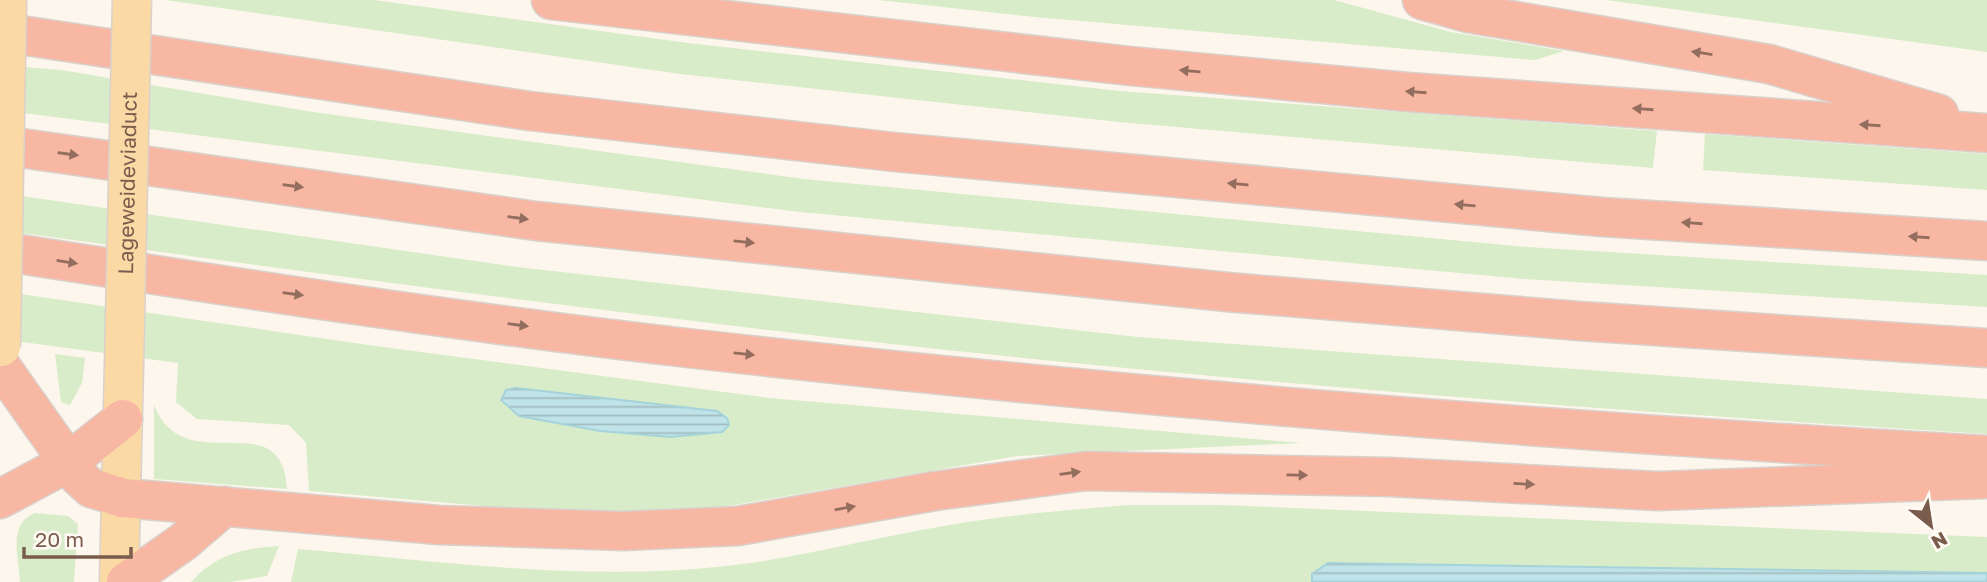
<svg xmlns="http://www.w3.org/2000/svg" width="1987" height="582" font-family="'Golos Text',sans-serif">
<defs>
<pattern id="water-rules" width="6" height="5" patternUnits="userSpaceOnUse" patternTransform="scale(1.75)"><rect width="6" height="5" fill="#bfe3e8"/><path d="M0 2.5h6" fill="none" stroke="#a0bbbe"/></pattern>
</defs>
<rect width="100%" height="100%" fill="#fdf6ec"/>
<g fill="#d8ecc9">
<path d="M 165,0 L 374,0 L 688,43 L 1120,91 L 1657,131 L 1653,168 L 1119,122 L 680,74 Z"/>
<path d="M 878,0 L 1334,0 L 1451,32 L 1564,51 L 1535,60 L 1035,17 Z"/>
<path d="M 1606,0 L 1987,0 L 1987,52 Z"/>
<path d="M 0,65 L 61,70 L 313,112 L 804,179 L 1527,247 L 1987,275 L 1987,307 L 1524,279 L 800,212 L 0,110 Z"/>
<path d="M 1705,134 L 1987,154 L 1987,190 L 1703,170 Z"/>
<path d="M 0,193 L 517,267 L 1138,337 L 1987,399 L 1987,434 C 1703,417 1419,396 1136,369 C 756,333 378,282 0,230 Z"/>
<path d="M 0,291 L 368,345 L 769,398 L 1302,443 L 1017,456 L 717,508 L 576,514 L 309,491 L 306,443 L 289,425 L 197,419 L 176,402 L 178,363 L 0,339 Z"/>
<path d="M 55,354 L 85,358 L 82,383 L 70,405 L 61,402 Z"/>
<path d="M 154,405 C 185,483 282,400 287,489 L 154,479 Z"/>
<path d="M 1128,505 L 1222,505 L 1987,537 L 1987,582 L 291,582 L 298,549 C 439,561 584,582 726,566 C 800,558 871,538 944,526 C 1005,515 1067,510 1128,505 Z"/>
<path d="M 35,513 L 68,516 L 78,524 L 74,582 L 20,582 C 19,557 7,524 35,513 Z"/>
<path d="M 279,546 L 267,576 L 230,582 L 191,582 C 215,555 243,548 279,546 Z"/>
</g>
<g fill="url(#water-rules)" stroke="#a5d3da" stroke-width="2">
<path d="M 516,388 L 717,411 L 727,418 L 729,425 L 722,432 L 670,437 L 600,431 L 519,416 L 501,400 L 506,390 Z"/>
<path d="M 1328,563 L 1987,573 L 1987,582 L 1312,582 L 1312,574 Z"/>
</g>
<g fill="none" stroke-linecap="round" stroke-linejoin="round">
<g stroke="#dad1cd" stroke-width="41">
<path id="major" d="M 119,582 L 124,365"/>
</g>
<g stroke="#dad1cd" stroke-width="41">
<g id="highway">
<path d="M 551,0 L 1130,66 L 1408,92 L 1987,133"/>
<path d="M 1422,0 L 1468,13 L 1769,64 L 1939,114"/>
<path d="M 0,32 L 530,111 L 894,152 L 1602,217 L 1987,241"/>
<path d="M 0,145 L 536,221 L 1227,292 L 1579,321 L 1987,348"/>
<path d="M 0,251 C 231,287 464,323 696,349 C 1125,397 1556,432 1987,455"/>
<path d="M 0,365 L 79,477 L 91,488 L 123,498 L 439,525 L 623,531 L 738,526 L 935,491 L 1086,471 L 1389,477 L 1658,491 L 1987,479"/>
<path d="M 0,499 L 67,463 L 123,419"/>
<path d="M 126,582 L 183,542 L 225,506"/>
</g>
</g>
<use href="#major" stroke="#fbd9a5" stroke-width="38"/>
<use href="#highway" stroke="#f7b7a3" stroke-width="38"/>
<g stroke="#dad1cd" stroke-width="41" stroke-linecap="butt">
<g id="major-bridge">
<path d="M 1,347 L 7,0"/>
<path id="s1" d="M 124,365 L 132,0"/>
</g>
</g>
<use href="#major-bridge" stroke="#fbd9a5" stroke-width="38"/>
</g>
<defs><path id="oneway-solid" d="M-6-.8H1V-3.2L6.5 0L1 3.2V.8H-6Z" transform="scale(1.75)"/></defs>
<g fill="#936e5e">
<use href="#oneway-solid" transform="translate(1702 53) rotate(-171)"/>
<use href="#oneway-solid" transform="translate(1190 71) rotate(-175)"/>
<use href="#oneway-solid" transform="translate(1416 92) rotate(-176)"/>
<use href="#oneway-solid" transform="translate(1643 109) rotate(-176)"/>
<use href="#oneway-solid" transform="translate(1870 125) rotate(-176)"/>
<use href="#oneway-solid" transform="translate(68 154) rotate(8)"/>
<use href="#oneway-solid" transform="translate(1238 184) rotate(-175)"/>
<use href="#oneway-solid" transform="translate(293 186) rotate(8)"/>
<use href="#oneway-solid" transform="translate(1465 205) rotate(-175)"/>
<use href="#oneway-solid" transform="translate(518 218) rotate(8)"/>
<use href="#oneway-solid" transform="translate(1692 223) rotate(-176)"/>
<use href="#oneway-solid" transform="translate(1919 237) rotate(-176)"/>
<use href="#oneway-solid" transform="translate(744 242) rotate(6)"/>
<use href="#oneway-solid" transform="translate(67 262) rotate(9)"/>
<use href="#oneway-solid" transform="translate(293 294) rotate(8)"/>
<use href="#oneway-solid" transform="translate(518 325) rotate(8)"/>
<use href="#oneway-solid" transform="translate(744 354) rotate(6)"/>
<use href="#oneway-solid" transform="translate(1070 473) rotate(-8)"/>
<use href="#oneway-solid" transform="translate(1297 475) rotate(1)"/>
<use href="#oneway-solid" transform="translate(1524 484) rotate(3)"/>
<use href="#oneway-solid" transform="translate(845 508) rotate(-10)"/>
</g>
<g text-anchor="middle" stroke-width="6" stroke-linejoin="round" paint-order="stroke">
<g font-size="21" fill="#7a5c4d" stroke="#fffaf3">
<text dy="7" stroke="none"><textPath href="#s1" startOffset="182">Lageweideviaduct</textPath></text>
</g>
</g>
<g transform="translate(1931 526) rotate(150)" stroke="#fffaf3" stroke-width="5" paint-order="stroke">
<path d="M0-5L12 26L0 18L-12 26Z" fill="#7a5c4d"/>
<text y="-10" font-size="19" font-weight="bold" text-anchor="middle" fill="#7a5c4d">N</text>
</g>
<path d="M24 547v10h107v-10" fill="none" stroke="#7a5c4d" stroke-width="3.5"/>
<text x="35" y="547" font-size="21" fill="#7a5c4d" stroke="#fffaf3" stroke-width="5" paint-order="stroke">20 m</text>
</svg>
